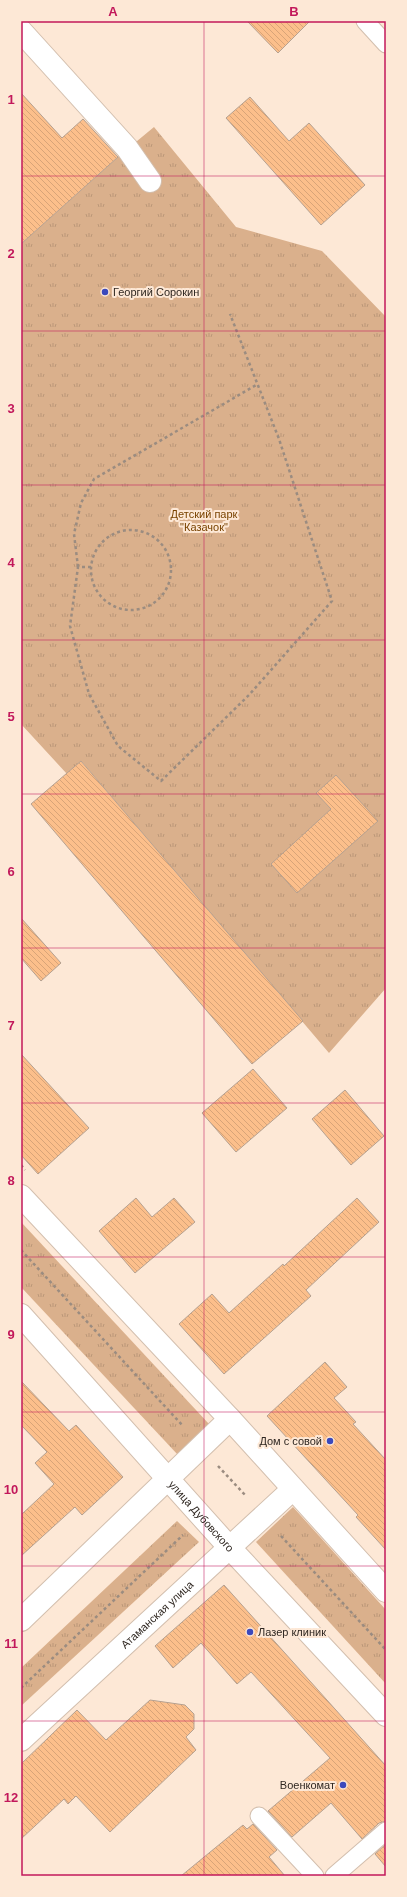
<svg xmlns="http://www.w3.org/2000/svg" width="407" height="1897" font-family="Helvetica,sans-serif">
<defs>
<pattern id="park-tufts" width="24" height="20" patternUnits="userSpaceOnUse"><rect width="24" height="20" fill="#dab08c"/><path d="M3 7l-1-3M5 7V3M7 7l1-3M15 17l-1-3M17 17v-4M19 17l1-3" fill="none" stroke="#bb9778"/></pattern>
<pattern id="building-back-hatch" width="6" height="6" patternUnits="userSpaceOnUse"><rect width="6" height="6" fill="#fcbf8b"/><path d="M-1 5l2 2M0 0l6 6M5-1l2 2" fill="none" stroke="#d8a478"/></pattern>
</defs>
<rect width="100%" height="100%" fill="#fde8d6"/>
<g fill="url(#park-tufts)">
<path d="M 154,127 L 236,227 L 322,251 L 386,317 L 386,988 L 329,1053 L 82,762 L 67,774 L 21,724 L 21,244 L 119,156 Z"/>
<path d="M 21,1222 L 209,1424 L 178,1455 L 21,1287 Z"/>
<path d="M 293,1507 L 386,1610 L 386,1684 L 256,1542 Z"/>
<path d="M 177,1521 L 199,1542 L 21,1706 L 21,1668 Z"/>
</g>
<g fill="url(#building-back-hatch)" stroke="#b5a191">
<path d="M 247,21 L 310,21 L 278,53 Z"/>
<path d="M 21,93 L 62,138 L 83,119 L 118,157 L 21,244 Z"/>
<path d="M 250,97 L 289,141 L 309,123 L 365,185 L 321,225 L 226,118 Z"/>
<path d="M 81,761 L 303,1021 L 252,1064 L 31,804 Z"/>
<path d="M 336,775 L 378,821 L 297,893 L 271,864 L 331,809 L 316,793 Z"/>
<path d="M 21,918 L 61,963 L 41,981 L 21,958 Z"/>
<path d="M 21,1054 L 89,1128 L 38,1174 L 21,1155 Z"/>
<path d="M 253,1069 L 287,1108 L 236,1152 L 202,1113 Z"/>
<path d="M 345,1090 L 384,1136 L 351,1165 L 312,1119 Z"/>
<path d="M 136,1198 L 152,1217 L 174,1198 L 195,1222 L 135,1273 L 99,1231 Z"/>
<path d="M 357,1198 L 379,1222 L 306,1290 L 311,1296 L 224,1374 L 179,1324 L 212,1294 L 229,1313 L 283,1264 L 284,1266 Z"/>
<path d="M 325,1362 L 347,1387 L 334,1398 L 356,1422 L 353,1424 L 386,1460 L 386,1550 L 356,1517 L 358,1515 L 267,1416 Z"/>
<path d="M 21,1381 L 69,1431 L 76,1425 L 123,1477 L 82,1515 L 75,1507 L 21,1556 L 21,1515 L 54,1484 L 35,1463 L 47,1452 L 21,1425 Z"/>
<path d="M 224,1585 L 386,1766 L 386,1821 L 379,1823 L 362,1839 L 331,1803 L 292,1837 L 268,1811 L 330,1758 L 251,1672 L 237,1684 L 201,1643 L 173,1668 L 155,1646 Z"/>
<path d="M 150,1700 L 185,1705 L 194,1714 L 194,1729 L 186,1737 L 196,1750 L 110,1832 L 76,1796 L 68,1804 L 64,1799 L 21,1839 L 21,1764 L 77,1710 L 106,1740 Z"/>
<path d="M 253,1824 L 277,1850 L 269,1857 L 285,1876 L 181,1876 L 243,1825 L 247,1829 Z"/>
<path d="M 386,1844 L 386,1867 L 375,1854 Z"/>
</g>
<g fill="none" stroke-linecap="round" stroke-linejoin="round">
<g stroke="#d3bfae" stroke-width="19">
<g id="service">
<path d="M 365,21 L 386,44"/>
<path d="M 259,1816 L 315,1876"/>
<path d="M 334,1876 L 386,1831"/>
</g>
</g>
<g stroke="#d3bfae" stroke-width="24">
<path id="pedestrian" d="M 21,31 L 127,148 L 150,181"/>
</g>
<g stroke="#d3bfae" stroke-width="24">
<g id="minor">
<path d="M 21,1196 L 230,1419 L 386,1591"/>
<path id="s1" d="M 21,1315 L 229,1547 L 386,1715"/>
<path d="M 21,1620 L 230,1419"/>
<path id="s2" d="M 21,1740 L 293,1489"/>
</g>
</g>
<g stroke="#9b8c80" stroke-width="2.5" stroke-dasharray="3 3" stroke-linecap="butt">
<circle cx="131" cy="570" r="40"/>
<path d="M 78,567 L 74,534 L 81,503 L 94,479 L 258,384"/>
<path d="M 91,567 L 78,567 L 70,626 L 89,694 L 118,746 L 161,781 L 249,695 L 332,601 L 279,439 L 230,314"/>
<path d="M 21,1165 L 25,1170"/>
<path d="M 21,1250 L 183,1426"/>
<path d="M 218,1466 L 246,1496"/>
<path d="M 281,1536 L 386,1650"/>
<path d="M 21,1688 L 183,1535"/>
</g>
<use href="#service" stroke="#fff" stroke-width="17"/>
<use href="#pedestrian" stroke="#fff" stroke-width="22"/>
<use href="#minor" stroke="#fff" stroke-width="22"/>
</g>
<path fill="none" stroke="#c2185b" stroke-width="1" stroke-opacity="0.55" d="M 204,21 L 204,1876M 21,176 L 386,176M 21,331 L 386,331M 21,485 L 386,485M 21,640 L 386,640M 21,794 L 386,794M 21,948 L 386,948M 21,1103 L 386,1103M 21,1257 L 386,1257M 21,1412 L 386,1412M 21,1566 L 386,1566M 21,1721 L 386,1721"/>
<g fill="#3b49bc" stroke="#fde8d6" stroke-width="1.5">
<circle cx="105" cy="292" r="4"/>
<circle cx="330" cy="1441" r="4"/>
<circle cx="250" cy="1632" r="4"/>
<circle cx="343" cy="1785" r="4"/>
</g>
<g text-anchor="middle" stroke-width="4" stroke-linejoin="round" paint-order="stroke">
<g font-size="11" fill="#2f2721" stroke="#fde8d6" text-anchor="start">
<text x="113" y="296">Георгий Сорокин</text>
<text x="322" y="1445" text-anchor="end">Дом с совой</text>
<text x="258" y="1636">Лазер клиник</text>
<text x="335" y="1789" text-anchor="end">Военкомат</text>
</g>
<g font-size="11" fill="#794300" stroke="#fde8d6">
<text x="204" y="518">Детский парк<tspan x="204" dy="13">"Казачок"</tspan></text>
</g>
<g font-size="11" fill="#2f2721" stroke="#fde8d6">
<text dy="4" stroke="none"><textPath href="#s1" startOffset="270">улица Дубовского</textPath></text>
<text dy="4" stroke="none"><textPath href="#s2" startOffset="185">Атаманская улица</textPath></text>
</g>
</g>
<rect width="407" height="1897" fill="none" stroke="#fde8d6" stroke-width="44"/>
<rect x="22" y="22" width="363" height="1853" fill="none" stroke="#c2185b" stroke-width="1.5"/>
<g font-size="13" text-anchor="middle" font-weight="bold" fill="#c2185b">
<text x="113" y="16">A</text>
<text x="294" y="16">B</text>
<text x="11" y="104">1</text>
<text x="11" y="258">2</text>
<text x="11" y="413">3</text>
<text x="11" y="567">4</text>
<text x="11" y="721">5</text>
<text x="11" y="876">6</text>
<text x="11" y="1030">7</text>
<text x="11" y="1185">8</text>
<text x="11" y="1339">9</text>
<text x="11" y="1494">10</text>
<text x="11" y="1648">11</text>
<text x="11" y="1802">12</text>
</g>
</svg>
